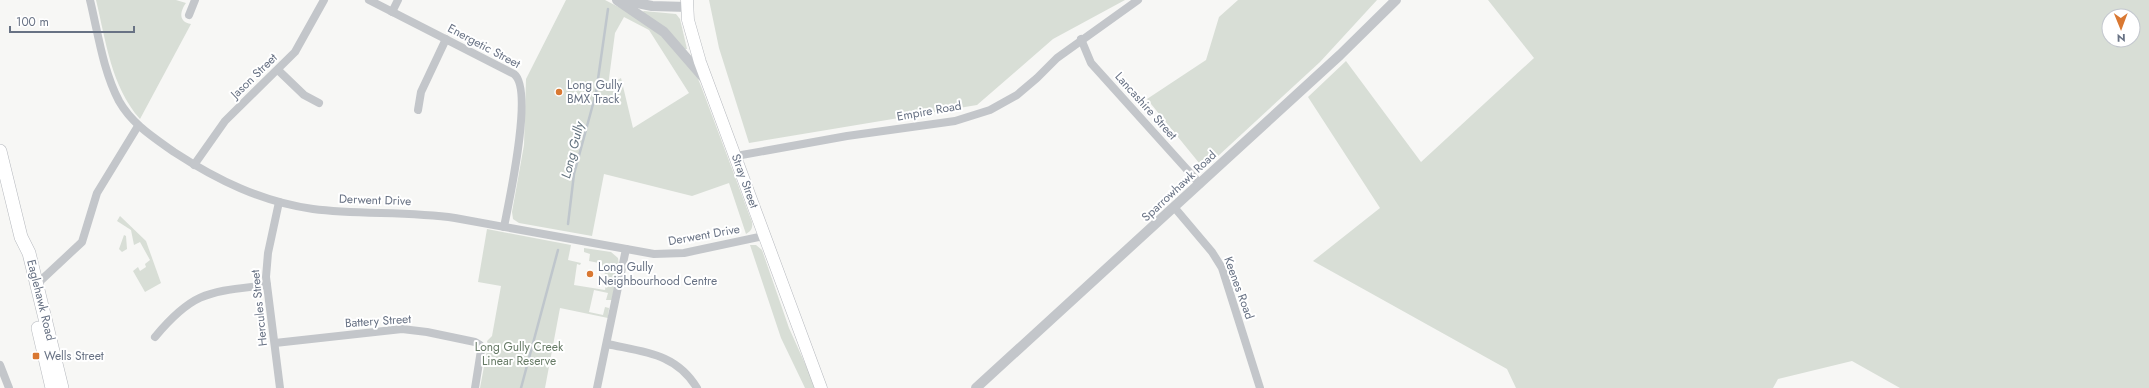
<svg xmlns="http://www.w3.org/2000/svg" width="2149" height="388" font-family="Jost,sans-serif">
<rect width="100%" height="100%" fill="#f7f7f5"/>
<g fill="#d8ded6" fill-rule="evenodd">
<path d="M 96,0 L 176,0 L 186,3 C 180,11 178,22 191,24 L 140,119 C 111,86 106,41 96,0 Z"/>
<path d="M 566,0 L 605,0 L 638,17 L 663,35 L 696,74 L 701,86 L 752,222 C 753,228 751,231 746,234 L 729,183 L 692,196 L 604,174 L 592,236 L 519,223 L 513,219 L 512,212 L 524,145 L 526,79 ZM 624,17 L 649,30 L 689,93 L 633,128 L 621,78 L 608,86 L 615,33 Z"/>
<path d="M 709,0 L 1125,0 L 1053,39 L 977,105 L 749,143 L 719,48 Z"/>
<path d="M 1238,0 L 1377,0 L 1320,62 L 1204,169 L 1147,99 L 1206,60 L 1219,17 Z"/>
<path d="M 1488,0 L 2149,0 L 2149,388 L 1900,388 L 1852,361 L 1778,379 L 1773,388 L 1516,388 L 1507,369 L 1313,261 L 1380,208 L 1308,97 L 1346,61 L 1421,162 L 1534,58 ZM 2109,16 L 2133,16 L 2133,40 L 2109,40 Z"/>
<path d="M 644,11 L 676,14 L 680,19 L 687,49 L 685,49 L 642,12 Z"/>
<path d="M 120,216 L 146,241 L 161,283 L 145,292 L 133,271 L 138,267 L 140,271 L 146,267 L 145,264 L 150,260 L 140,242 L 134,245 L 131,230 L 117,221 Z"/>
<path d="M 487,229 L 571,245 L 568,260 L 581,263 L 580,265 L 577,264 L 574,285 L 605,290 L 607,277 L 604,276 L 605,272 L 601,271 L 602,266 L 599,265 L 599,263 L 589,261 L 590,254 L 584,252 L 584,248 L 611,252 L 618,258 L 619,265 L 612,300 L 606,300 L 608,293 L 594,290 L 589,312 L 603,315 L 605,307 L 609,308 L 608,318 L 560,308 L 545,388 L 480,388 L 488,345 L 487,341 L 492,336 L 501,286 L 478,282 Z"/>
<path d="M 124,235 L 126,236 L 127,249 L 122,252 L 119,249 Z"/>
<path d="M 750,245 L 756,245 L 762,250 L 789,328 L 816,388 L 805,388 L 781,338 Z"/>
</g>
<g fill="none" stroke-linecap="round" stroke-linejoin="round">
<g stroke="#bfc6cc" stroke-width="2.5">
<path d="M 568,224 L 574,174 L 596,93 L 608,9"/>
<path d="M 521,388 L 558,250"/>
</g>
<g stroke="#b6b9be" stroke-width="13">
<path id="secondary" d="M 687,0 L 688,20 L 700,62 L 821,388"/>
</g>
<g stroke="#b6b9be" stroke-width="14">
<g id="primary">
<path d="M 0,151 L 21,237 L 29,253 L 62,388"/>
<path d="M 38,328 L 52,388"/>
</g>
</g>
<g stroke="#c3c6ca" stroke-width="8">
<path d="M 90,0 C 98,33 103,71 119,101 C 132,124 153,137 174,152 C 217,180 262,202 313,209 C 360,215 408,211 455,218 L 654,254 L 684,253 L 764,236"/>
<path d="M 369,0 L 514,74 C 534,89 509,201 504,227"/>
<path d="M 392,12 L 398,0"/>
<path d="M 189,15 L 195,0"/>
<path d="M 1081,39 L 1091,63 L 1200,184"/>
<path d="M 278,70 L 304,95 L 319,103"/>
<path d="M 418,110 L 421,92 L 446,39"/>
<path d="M 736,156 L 847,136 L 955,121 L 990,110 L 1017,95 L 1037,78 L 1057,58 L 1138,0"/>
<path d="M 194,165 L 225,121 L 295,52 L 324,0"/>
<path d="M 279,202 L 268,253 L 266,277 L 280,388"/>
<path d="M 1174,207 L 1212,252 L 1222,268 L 1260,388"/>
<path d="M 37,284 L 82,242 L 97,193 L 138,126"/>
<path d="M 155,337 C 194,290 210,292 267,285"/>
<path d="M 275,343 L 402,329 L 427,332 L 475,342 L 480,345 L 481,350 L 475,388"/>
<path d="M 607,344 C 644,352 676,353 697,388"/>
<path d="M 0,365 L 9,388"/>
<path d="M 597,388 L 626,249"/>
</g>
<g stroke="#c3c6ca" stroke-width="10">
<path d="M 617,0 L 664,32 L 703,77"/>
<path d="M 623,0 L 652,6 L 687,7"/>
<path d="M 976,388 L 1340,55 L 1396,0"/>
</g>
<use href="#secondary" stroke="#fff" stroke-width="12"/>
<use href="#primary" stroke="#fff" stroke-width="13"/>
</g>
<g fill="#d97832" stroke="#fff" stroke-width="1.5">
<circle cx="559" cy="92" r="4"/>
<circle cx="590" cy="274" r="4"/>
<rect x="32" y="352" width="8" height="8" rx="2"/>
</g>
<g text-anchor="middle" stroke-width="4" stroke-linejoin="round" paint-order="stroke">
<g font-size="12" fill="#687284" stroke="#fff">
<text transform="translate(484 46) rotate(28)" y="4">Energetic Street</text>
<text transform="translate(254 76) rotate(-44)" y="4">Jason Street</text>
<text transform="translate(1146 106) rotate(48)" y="4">Lancashire Street</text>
<text transform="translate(929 111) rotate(-10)" y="4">Empire Road</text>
<text transform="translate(745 181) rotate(70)" y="4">Stray Street</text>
<text transform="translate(1179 186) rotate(-43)" y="4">Sparrowhawk Road</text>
<text transform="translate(375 200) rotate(2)" y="4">Derwent Drive</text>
<text transform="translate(704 235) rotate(-10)" y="4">Derwent Drive</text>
<text transform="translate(1239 288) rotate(70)" y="4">Keenes Road</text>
<text transform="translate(41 300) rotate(76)" y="4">Eaglehawk Road</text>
<text transform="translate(259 308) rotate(-96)" y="4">Hercules Street</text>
<text transform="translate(378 321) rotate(-4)" y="4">Battery Street</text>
</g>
<g font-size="12" fill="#687284" stroke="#fff" text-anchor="start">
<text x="567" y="89">Long Gully<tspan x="567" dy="14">BMX Track</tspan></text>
<text x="598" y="271">Long Gully<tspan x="598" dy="14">Neighbourhood Centre</tspan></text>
<text x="44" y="360">Wells Street</text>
</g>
<g font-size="12" fill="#677b66" stroke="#fff">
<text x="519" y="351">Long Gully Creek<tspan x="519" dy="14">Linear Reserve</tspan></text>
</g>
<g font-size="13" font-style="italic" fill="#63737f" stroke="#fff">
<text transform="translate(572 150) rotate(-76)" y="5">Long Gully</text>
</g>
</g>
<g transform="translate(2121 28) rotate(179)"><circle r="19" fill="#ffffff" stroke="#c3c7ce"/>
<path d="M0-3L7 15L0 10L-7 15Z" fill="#d97832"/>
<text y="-6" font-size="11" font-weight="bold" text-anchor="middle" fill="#687284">N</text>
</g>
<path d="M10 26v6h124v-6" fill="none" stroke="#687284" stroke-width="2"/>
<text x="16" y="26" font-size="12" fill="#687284" stroke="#ffffff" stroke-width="3" paint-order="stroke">100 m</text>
</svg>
